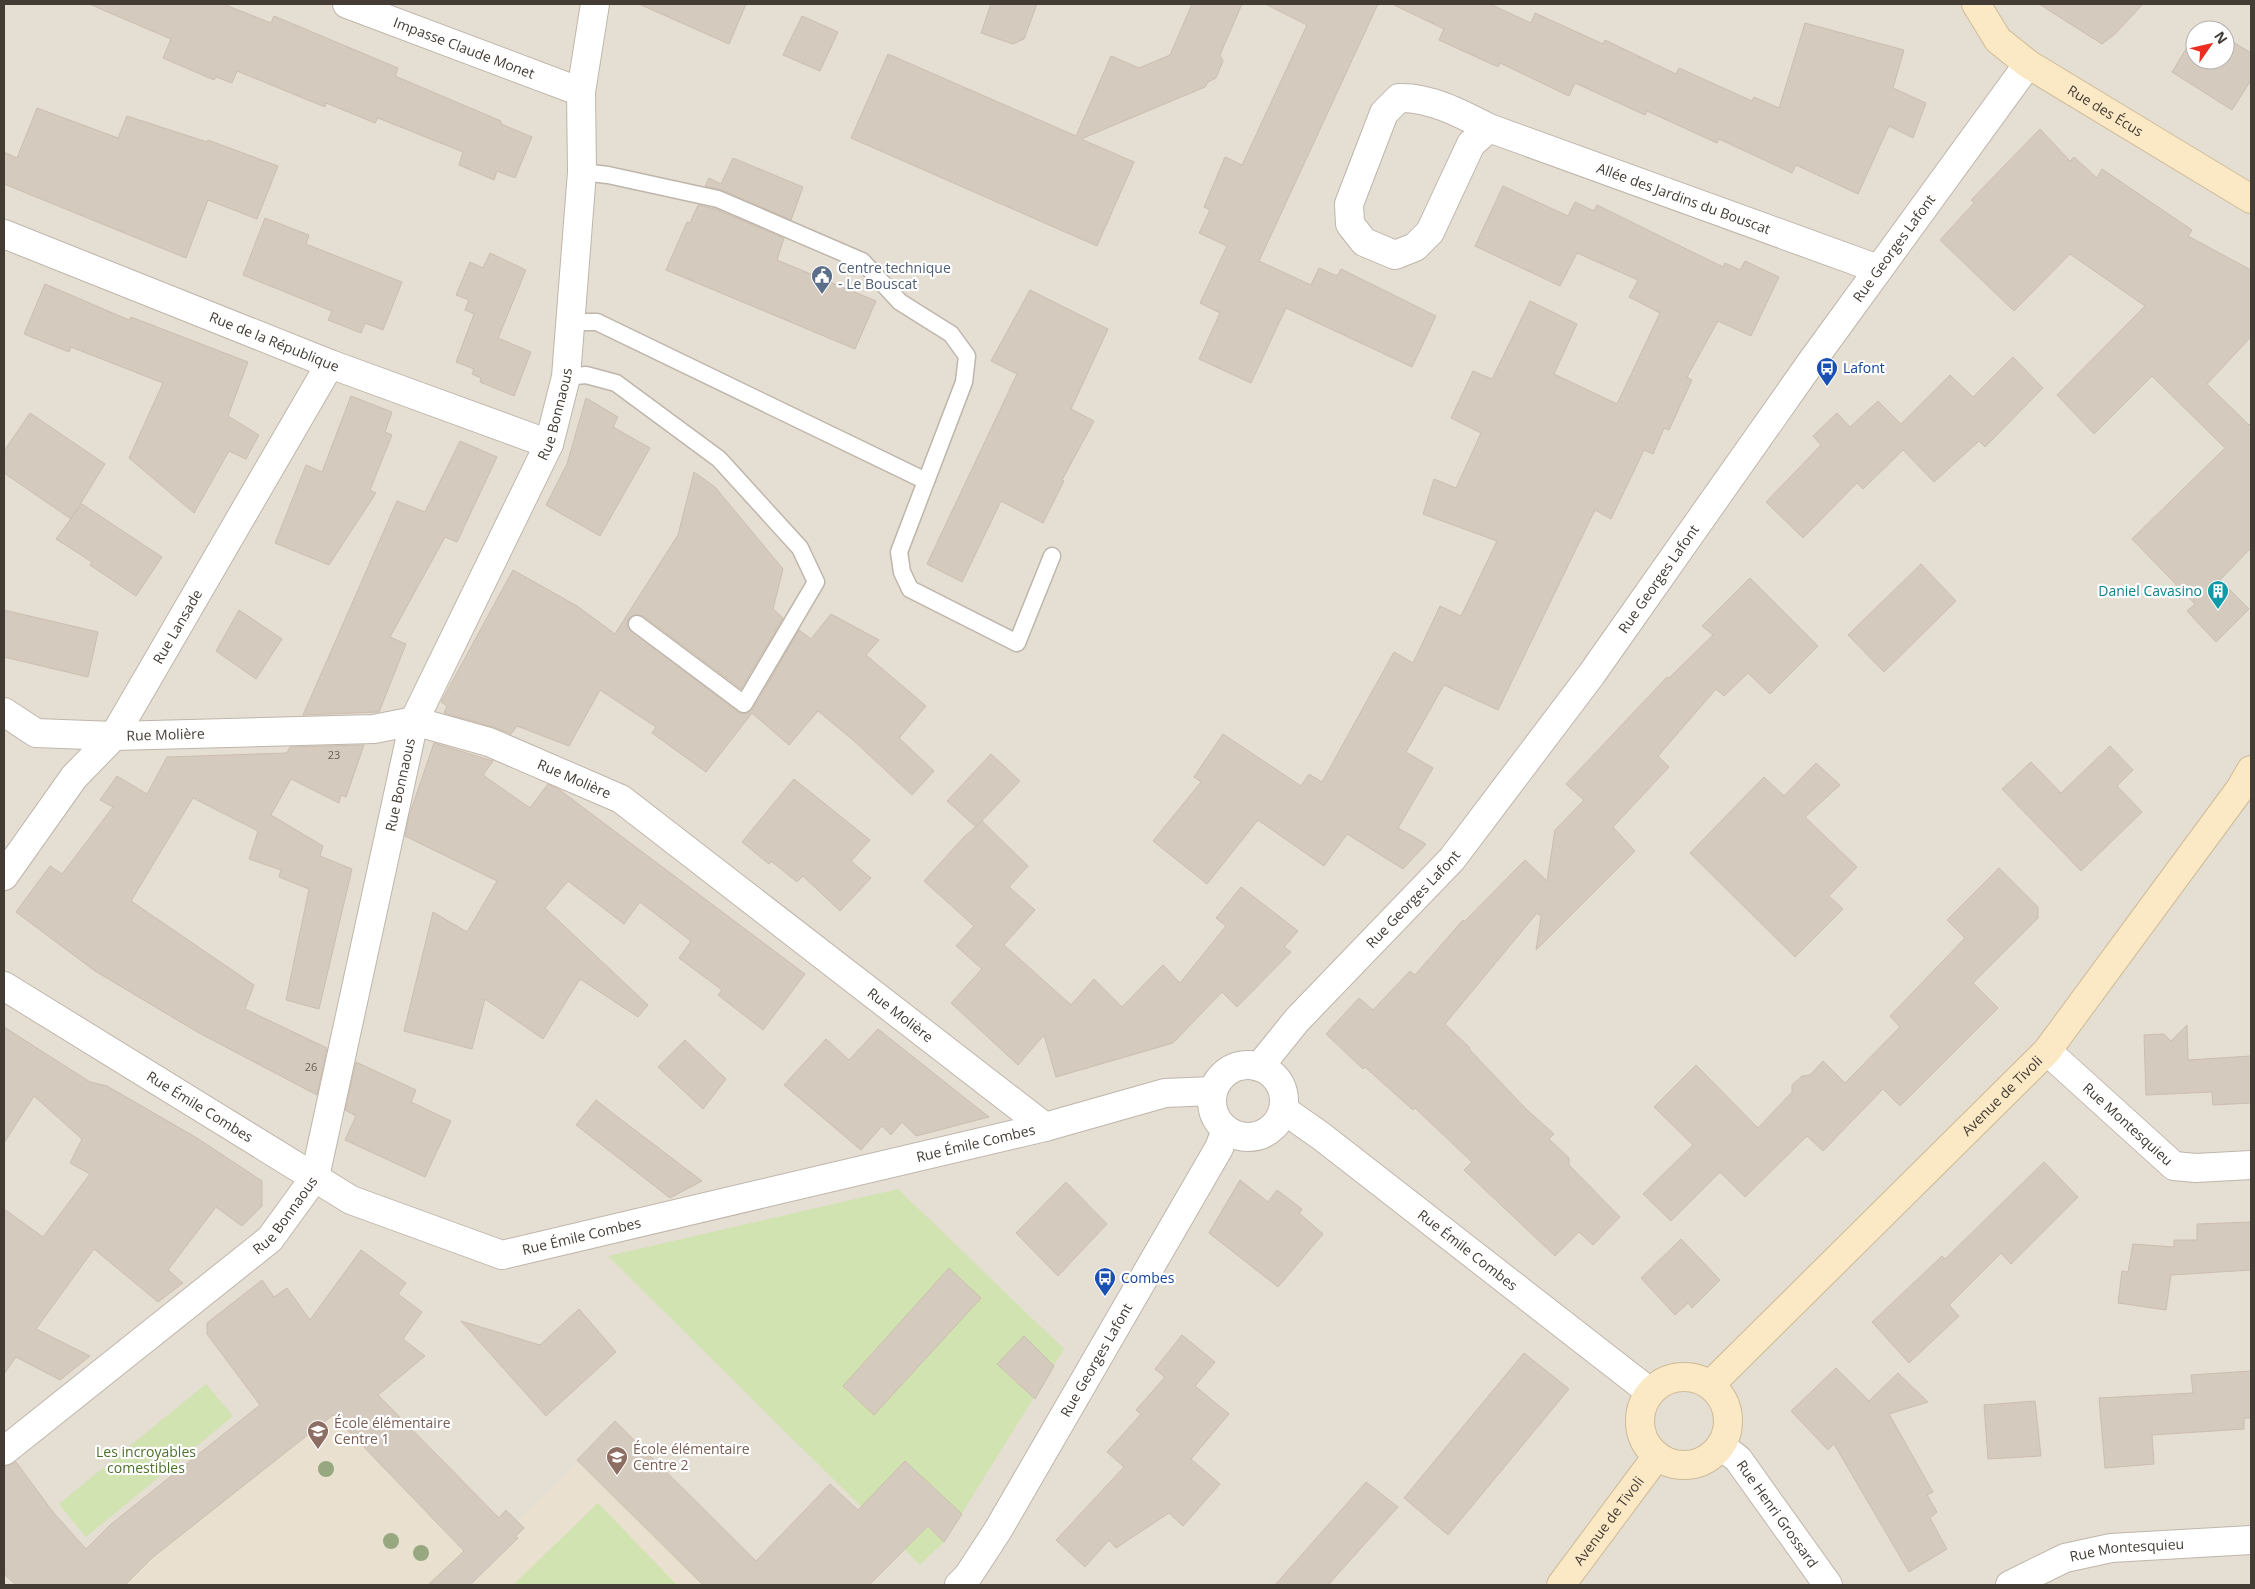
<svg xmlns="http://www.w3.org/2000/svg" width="2255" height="1589" font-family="'Open Sans',sans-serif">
<rect width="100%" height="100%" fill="#f1ece5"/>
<path fill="#e5ded3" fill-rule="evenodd" d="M 4,4 L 2251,4 L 2251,1585 L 4,1585 ZM 2195,30 L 2225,30 L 2225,60 L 2195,60 Z"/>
<path fill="#eae0d0" d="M 319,1358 L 358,1412 L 378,1395 L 510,1529 L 618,1424 L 780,1585 L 50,1585 L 111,1525 Z"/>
<g fill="#d1e3b0">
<path d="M 898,1189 L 1064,1349 L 944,1542 L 920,1565 L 608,1256 Z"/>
<path d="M 206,1384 L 233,1416 L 86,1537 L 59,1504 Z"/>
<path d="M 598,1503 L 677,1585 L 513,1585 Z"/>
</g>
<g fill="#d5cabe" stroke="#ccbeaf">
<path d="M 89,4 L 223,4 L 271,23 L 274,16 L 398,68 L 395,76 L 501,121 L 501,124 L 532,137 L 515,178 L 497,171 L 494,180 L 459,165 L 463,152 L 378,118 L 375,123 L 326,103 L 325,107 L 237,71 L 232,83 L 216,77 L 214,80 L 163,58 L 171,39 Z"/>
<path d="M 639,4 L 746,4 L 729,44 Z"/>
<path d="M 991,4 L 1037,4 L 1024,39 L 1013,44 L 981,33 Z"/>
<path d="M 1192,4 L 1242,4 L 1220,55 L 1223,61 L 1216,78 L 1208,82 L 1205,87 L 1081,139 L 1134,162 L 1097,246 L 851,138 L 888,54 L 1076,136 L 1111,56 L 1139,68 L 1170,55 Z"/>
<path d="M 1265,4 L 1378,4 L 1259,261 L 1311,285 L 1319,268 L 1337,276 L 1341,269 L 1436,316 L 1412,367 L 1286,308 L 1251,383 L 1199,359 L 1220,313 L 1200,303 L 1227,246 L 1199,233 L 1210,210 L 1204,207 L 1225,157 L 1242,165 L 1307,25 Z"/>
<path d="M 1392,4 L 1490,4 L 1531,23 L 1535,13 L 1603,44 L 1605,40 L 1676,74 L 1679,68 L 1752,101 L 1754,97 L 1779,108 L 1805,23 L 1904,50 L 1893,88 L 1926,103 L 1913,138 L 1889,126 L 1858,194 L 1796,165 L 1792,173 L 1719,139 L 1717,143 L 1647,111 L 1645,115 L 1575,83 L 1569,96 L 1500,63 L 1498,67 L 1439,40 L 1444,29 Z"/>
<path d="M 2039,4 L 2143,4 L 2115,34 L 2102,44 Z"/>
<path d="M 802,16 L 838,32 L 820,71 L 783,55 Z"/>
<path d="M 2195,34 L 2195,60 L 2225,60 L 2225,37 L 2251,53 L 2251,80 L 2232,110 L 2172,72 Z"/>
<path d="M 37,108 L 118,138 L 127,116 L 207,142 L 208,140 L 278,166 L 257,219 L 208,200 L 186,258 L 4,184 L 4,152 L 17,158 Z"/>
<path d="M 2040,129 L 2070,161 L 2074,157 L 2097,178 L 2102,169 L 2192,230 L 2188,236 L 2251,270 L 2251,337 L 2207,384 L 2249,425 L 2251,423 L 2251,548 L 2220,580 L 2249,609 L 2216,642 L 2187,611 L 2195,604 L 2132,539 L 2225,448 L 2152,376 L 2094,434 L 2057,395 L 2145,306 L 2070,254 L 2014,311 L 1940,240 L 1974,203 L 1971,200 Z"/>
<path d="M 733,158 L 803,187 L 791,220 L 722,190 L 705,186 L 709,178 L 721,184 Z"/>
<path d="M 1503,186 L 1568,216 L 1575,202 L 1594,211 L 1597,205 L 1723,267 L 1725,263 L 1740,270 L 1745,261 L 1779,277 L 1751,336 L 1718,321 L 1687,377 L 1692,380 L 1669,430 L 1664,428 L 1653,454 L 1644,450 L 1611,519 L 1595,510 L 1498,710 L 1444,685 L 1406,752 L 1433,768 L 1398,828 L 1426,844 L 1403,869 L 1347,834 L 1324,866 L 1258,820 L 1207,884 L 1153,841 L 1201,782 L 1194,777 L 1223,734 L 1301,786 L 1309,774 L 1322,782 L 1394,652 L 1413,663 L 1440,606 L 1461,616 L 1497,541 L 1423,514 L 1434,479 L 1456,488 L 1481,433 L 1451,418 L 1473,371 L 1492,379 L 1530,301 L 1577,324 L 1554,374 L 1617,404 L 1660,313 L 1629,297 L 1638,280 L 1577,253 L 1560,286 L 1475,246 Z"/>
<path d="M 698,205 L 715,209 L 784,238 L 777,260 L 876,301 L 855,349 L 666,270 L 687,222 L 690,223 Z"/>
<path d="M 265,218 L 309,235 L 306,244 L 402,282 L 383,330 L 365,323 L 361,333 L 328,320 L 332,311 L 243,275 Z"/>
<path d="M 490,253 L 526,270 L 498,338 L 531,352 L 514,396 L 480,382 L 481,378 L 472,374 L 474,369 L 456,362 L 474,314 L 465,310 L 469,300 L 456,295 L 470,262 L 483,268 Z"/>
<path d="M 45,284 L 129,320 L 131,317 L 248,362 L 228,416 L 259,435 L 246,459 L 229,451 L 194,513 L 129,458 L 163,383 L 71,347 L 69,352 L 24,334 Z"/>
<path d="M 1030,290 L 1108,329 L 1071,409 L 1094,421 L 1062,480 L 1064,481 L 1043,523 L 1001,501 L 962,582 L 927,564 L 1017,374 L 991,361 Z"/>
<path d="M 2013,357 L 2043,388 L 1985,447 L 1979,441 L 1934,482 L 1903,450 L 1863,489 L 1857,483 L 1803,538 L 1766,502 L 1821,445 L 1813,436 L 1837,413 L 1850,427 L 1878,401 L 1901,424 L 1950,375 L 1973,397 Z"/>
<path d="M 351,396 L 392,412 L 385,432 L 392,435 L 370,490 L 376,493 L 329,565 L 275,543 L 306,465 L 322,472 Z"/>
<path d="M 586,398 L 618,417 L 613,427 L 650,448 L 600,536 L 546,505 L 567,464 Z"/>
<path d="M 30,413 L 105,464 L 71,519 L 4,473 L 4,451 Z"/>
<path d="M 460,441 L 497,457 L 457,542 L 445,537 L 390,637 L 406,644 L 379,712 L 303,715 L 397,501 L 425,512 Z"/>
<path d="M 694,472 L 715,487 L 783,569 L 773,609 L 783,618 L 741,689 L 643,616 L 634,615 L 629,618 L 627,622 L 628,628 L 738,712 L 744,714 L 753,709 L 799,630 L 811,639 L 831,614 L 879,640 L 866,655 L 926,706 L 899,738 L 934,771 L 912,795 L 853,740 L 818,711 L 789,745 L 752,713 L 706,772 L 652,733 L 656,727 L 600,690 L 569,746 L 517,726 L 511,734 L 493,727 L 444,713 L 447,706 L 441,702 L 513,570 L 577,606 L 615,634 L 678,535 Z"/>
<path d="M 82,504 L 162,557 L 136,596 L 90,565 L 92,562 L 56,539 Z"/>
<path d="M 1921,564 L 1956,601 L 1884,672 L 1848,635 Z"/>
<path d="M 1750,578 L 1818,646 L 1770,694 L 1748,673 L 1724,696 L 1716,689 L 1658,756 L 1669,767 L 1613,827 L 1635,851 L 1536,950 L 1541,917 L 1537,913 L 1445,1024 L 1470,1048 L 1469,1049 L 1526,1109 L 1554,1134 L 1549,1139 L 1569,1158 L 1569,1165 L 1620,1217 L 1593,1245 L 1579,1232 L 1555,1256 L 1464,1170 L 1472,1162 L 1415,1108 L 1413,1110 L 1365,1067 L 1363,1069 L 1326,1034 L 1359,998 L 1373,1010 L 1410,971 L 1415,975 L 1463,920 L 1464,922 L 1525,860 L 1547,881 L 1555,830 L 1584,800 L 1566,784 L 1667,677 L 1669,678 L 1713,635 L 1702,626 Z"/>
<path d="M 4,610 L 98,632 L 88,677 L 4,657 Z"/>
<path d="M 239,610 L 282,639 L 256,679 L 216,651 Z"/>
<path d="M 434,743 L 493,761 L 483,775 L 530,808 L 548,784 L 557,788 L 805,974 L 763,1030 L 718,995 L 722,990 L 679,958 L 691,941 L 640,902 L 624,924 L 568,881 L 545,908 L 648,1005 L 638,1017 L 580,979 L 543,1039 L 485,999 L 472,1049 L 404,1031 L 433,912 L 467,932 L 497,881 L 405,836 L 409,816 Z"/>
<path d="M 364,745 L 346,797 L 341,795 L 339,803 L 291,779 L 271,815 L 323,846 L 320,856 L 352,869 L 319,1009 L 286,1000 L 309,889 L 279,877 L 281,870 L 249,859 L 258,831 L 193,798 L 131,901 L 254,985 L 245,1009 L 327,1048 L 317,1095 L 199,1033 L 95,971 L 16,912 L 50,866 L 62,874 L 113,807 L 100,800 L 117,776 L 147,794 L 167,757 L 287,753 L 290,747 Z"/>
<path d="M 2110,746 L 2133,770 L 2117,786 L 2142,812 L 2081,871 L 2002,789 L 2031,762 L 2061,793 Z"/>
<path d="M 991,754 L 1020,781 L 976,827 L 947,801 Z"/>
<path d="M 1816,763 L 1840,785 L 1805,817 L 1857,867 L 1829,896 L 1843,909 L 1795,957 L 1690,853 L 1764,777 L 1784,796 Z"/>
<path d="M 794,779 L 870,840 L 851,861 L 871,878 L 840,911 L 803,876 L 797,882 L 771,861 L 769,864 L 742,842 Z"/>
<path d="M 982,821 L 1028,866 L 1009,887 L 1035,910 L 1004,945 L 1071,1005 L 1094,979 L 1122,1007 L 1163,965 L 1180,983 L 1226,926 L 1216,918 L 1241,887 L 1298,931 L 1284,947 L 1291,952 L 1237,1007 L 1222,992 L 1173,1043 L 1056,1077 L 1044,1035 L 1018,1065 L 951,1003 L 982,969 L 956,946 L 974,926 L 924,881 L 963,838 Z"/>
<path d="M 1999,868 L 2038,907 L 2038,918 L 1973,983 L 1998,1008 L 1900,1106 L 1883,1089 L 1823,1151 L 1807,1136 L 1745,1197 L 1720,1172 L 1671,1221 L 1643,1194 L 1693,1145 L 1654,1107 L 1696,1065 L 1758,1128 L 1792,1092 L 1792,1085 L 1802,1076 L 1810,1075 L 1823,1061 L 1845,1083 L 1900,1027 L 1890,1016 L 1965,938 L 1947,920 Z"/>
<path d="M 2187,1025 L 2188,1060 L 2251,1056 L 2251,1103 L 2213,1105 L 2212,1092 L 2146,1095 L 2144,1035 L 2164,1034 L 2171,1041 Z"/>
<path d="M 4,1027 L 90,1082 L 107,1086 L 197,1138 L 262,1181 L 262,1206 L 242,1226 L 216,1207 L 168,1270 L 183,1283 L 158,1302 L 94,1249 L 36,1329 L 90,1356 L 60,1380 L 16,1357 L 4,1374 L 4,1209 L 43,1237 L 90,1174 L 70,1163 L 82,1139 L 34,1096 L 4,1143 Z"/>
<path d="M 878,1029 L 946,1083 L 989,1117 L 916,1136 L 902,1122 L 891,1135 L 882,1126 L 861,1150 L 784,1085 L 826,1039 L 849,1060 Z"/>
<path d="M 685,1040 L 726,1079 L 703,1109 L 658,1067 Z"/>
<path d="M 356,1062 L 416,1090 L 411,1102 L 451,1121 L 425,1177 L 345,1140 L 356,1116 L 345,1110 Z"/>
<path d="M 596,1100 L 619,1118 L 702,1181 L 670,1198 L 576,1125 Z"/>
<path d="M 2044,1162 L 2078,1197 L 2011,1264 L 2001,1253 L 1949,1305 L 1959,1316 L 1909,1363 L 1872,1322 L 1942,1256 L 1945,1259 Z"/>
<path d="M 1240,1180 L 1268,1202 L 1277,1190 L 1302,1209 L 1299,1213 L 1323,1234 L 1278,1287 L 1209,1233 Z"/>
<path d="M 1066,1182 L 1107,1224 L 1058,1276 L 1016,1233 Z"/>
<path d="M 2251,1222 L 2251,1270 L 2171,1275 L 2166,1310 L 2118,1303 L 2122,1271 L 2128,1272 L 2133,1244 L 2174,1247 L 2174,1240 L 2197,1240 L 2197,1224 Z"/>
<path d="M 1681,1239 L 1720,1280 L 1692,1308 L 1688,1303 L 1675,1315 L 1641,1278 Z"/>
<path d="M 361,1250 L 406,1283 L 398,1294 L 422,1312 L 403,1339 L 425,1356 L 378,1395 L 499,1518 L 506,1510 L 524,1528 L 516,1536 L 518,1538 L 470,1585 L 428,1585 L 464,1551 L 333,1415 L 152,1558 L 125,1585 L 16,1585 L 4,1574 L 4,1466 L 16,1462 L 53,1512 L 86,1549 L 110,1525 L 260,1405 L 207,1334 L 207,1323 L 262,1280 L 274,1297 L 287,1288 L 310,1320 Z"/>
<path d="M 949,1268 L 981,1298 L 874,1415 L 843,1386 Z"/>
<path d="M 579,1309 L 616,1352 L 546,1416 L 461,1321 L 540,1345 Z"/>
<path d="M 1182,1335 L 1215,1362 L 1195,1386 L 1229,1414 L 1191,1459 L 1220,1484 L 1183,1526 L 1169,1513 L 1116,1548 L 1109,1540 L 1085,1567 L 1056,1540 L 1124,1467 L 1107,1452 L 1141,1414 L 1136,1410 L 1165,1377 L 1155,1369 Z"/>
<path d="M 1024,1336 L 1054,1366 L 1035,1399 L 997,1364 Z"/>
<path d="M 1524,1353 L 1569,1389 L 1448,1535 L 1404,1498 Z"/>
<path d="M 1836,1368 L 1869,1401 L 1898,1373 L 1928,1402 L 1889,1414 L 1933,1492 L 1927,1495 L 1937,1512 L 1930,1518 L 1947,1549 L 1909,1572 L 1834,1444 L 1828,1450 L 1791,1411 Z"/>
<path d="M 2251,1371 L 2251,1418 L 2244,1418 L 2244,1429 L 2152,1435 L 2154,1464 L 2105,1468 L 2099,1398 L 2193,1393 L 2191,1375 Z"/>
<path d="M 2035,1401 L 2041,1456 L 1988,1459 L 1984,1405 Z"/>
<path d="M 615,1421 L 756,1561 L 830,1484 L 858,1510 L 905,1461 L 962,1514 L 944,1542 L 928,1526 L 869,1585 L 703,1585 L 577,1460 Z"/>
<path d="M 1366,1482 L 1398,1507 L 1328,1585 L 1275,1585 Z"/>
</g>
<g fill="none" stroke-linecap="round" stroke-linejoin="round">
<g stroke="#bfb6ab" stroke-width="19">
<g id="lane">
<path d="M 582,172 L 608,175 L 718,199 L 862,261 L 900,302 L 951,334 L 967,356 L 964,382 L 899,552 L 902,572 L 910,589 L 1017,643 L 1052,556"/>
<path d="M 570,322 L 597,322 L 926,481"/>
<path d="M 566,377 L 586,375 L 616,383 L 719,459 L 800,548 L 816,582 L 744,704 L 637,624"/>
</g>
</g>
<g stroke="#bfb6ab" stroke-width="30">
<g id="street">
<path id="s1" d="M 347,4 L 581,92"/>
<path id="s2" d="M 1489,128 L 1471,144 L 1430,232 L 1415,247 L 1395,255 L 1364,242 L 1350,224 L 1349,204 L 1384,113 L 1399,98 C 1430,97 1462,114 1489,128 L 1878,269"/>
<path id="s3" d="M 4,234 L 330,364 L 549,444"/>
<path id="s4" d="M 4,712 L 36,733 L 114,736 L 374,729 L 414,721 L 489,742 L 621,799 L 1045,1127"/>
<path id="s5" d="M 4,876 L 74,777 L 114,736 L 330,364"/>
<path id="s6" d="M 4,986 L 351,1200 L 502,1255 L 1045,1127 L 1165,1093 L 1213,1091"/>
<path id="s7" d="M 2047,1051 L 2174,1166 L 2196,1168 L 2251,1165"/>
<circle cx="1248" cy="1101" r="36"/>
<path id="s8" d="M 1259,1067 L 1297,1020 L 1452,859 L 1591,675 L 1812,361 L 2028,64"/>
<path id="s9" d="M 1284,1110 L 1321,1136 L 1650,1392"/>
<path id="s10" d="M 1721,1446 L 1738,1459 L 1828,1585"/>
<path id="s11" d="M 4,1451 L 270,1239 L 315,1177 L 414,721 L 549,444 L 566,377 L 582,172 L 581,92 L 595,4"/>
<path id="s12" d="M 959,1585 L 968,1576 L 998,1530 L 1219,1148 L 1226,1130"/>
<path id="s13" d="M 2010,1585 L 2065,1558 L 2111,1548 L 2251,1540"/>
</g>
</g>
<g stroke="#cebb97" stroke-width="30">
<g id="secondary">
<path id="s14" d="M 1976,4 L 1998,40 L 2028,64 L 2251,199"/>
<circle cx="1684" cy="1421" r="44"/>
<path id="s15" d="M 1710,1385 L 2047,1051 L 2240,789 L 2251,770"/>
<path id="s16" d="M 1561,1585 L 1657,1456"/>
</g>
</g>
<use href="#lane" stroke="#fff" stroke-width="16"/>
<use href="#street" stroke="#fff" stroke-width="28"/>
<use href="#secondary" stroke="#fbe9c6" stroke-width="28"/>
</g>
<g fill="#97a880">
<circle cx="326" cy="1469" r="8"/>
<circle cx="391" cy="1541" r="8"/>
<circle cx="421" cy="1553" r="8"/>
</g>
<defs>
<g id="civic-pin" transform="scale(1.125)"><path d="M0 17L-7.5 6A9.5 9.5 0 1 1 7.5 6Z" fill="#5c6f8a" stroke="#fff"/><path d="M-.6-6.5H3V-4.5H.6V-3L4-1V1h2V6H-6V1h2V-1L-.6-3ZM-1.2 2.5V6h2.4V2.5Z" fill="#fff"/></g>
<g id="bus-pin" transform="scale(1.125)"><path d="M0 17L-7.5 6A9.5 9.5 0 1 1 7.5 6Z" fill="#1a4fb4" stroke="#fff"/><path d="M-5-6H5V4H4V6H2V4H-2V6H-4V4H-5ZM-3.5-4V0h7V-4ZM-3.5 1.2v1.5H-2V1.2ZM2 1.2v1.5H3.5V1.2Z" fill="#fff"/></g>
<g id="building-pin" transform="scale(1.125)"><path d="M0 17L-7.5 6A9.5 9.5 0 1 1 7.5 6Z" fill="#0f9aa8" stroke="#fff"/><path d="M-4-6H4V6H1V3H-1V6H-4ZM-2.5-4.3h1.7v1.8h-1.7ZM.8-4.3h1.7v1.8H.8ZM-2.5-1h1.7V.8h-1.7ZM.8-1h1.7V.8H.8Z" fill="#fff"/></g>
<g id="school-pin" transform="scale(1.125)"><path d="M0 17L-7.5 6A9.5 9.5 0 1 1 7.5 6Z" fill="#8d6e63" stroke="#fff"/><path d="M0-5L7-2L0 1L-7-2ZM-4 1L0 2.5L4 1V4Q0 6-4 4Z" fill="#fff"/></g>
</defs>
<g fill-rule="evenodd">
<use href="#civic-pin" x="822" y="276"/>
<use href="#bus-pin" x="1827" y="368"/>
<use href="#building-pin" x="2218" y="591"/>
<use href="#bus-pin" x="1105" y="1278"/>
<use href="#school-pin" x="318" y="1431"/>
<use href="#school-pin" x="617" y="1457"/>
</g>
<g text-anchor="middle" stroke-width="4.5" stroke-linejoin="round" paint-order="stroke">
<g font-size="11" fill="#686057">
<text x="334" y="759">23</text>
<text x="311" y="1071">26</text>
</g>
<g font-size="14" fill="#433c35" stroke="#fff">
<text dy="5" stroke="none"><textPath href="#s1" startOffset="125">Impasse Claude Monet</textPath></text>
<text dy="5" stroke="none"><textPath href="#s14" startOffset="171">Rue des Écus</textPath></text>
<text dy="5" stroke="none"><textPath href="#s2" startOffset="662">Allée des Jardins du Bouscat</textPath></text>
<text dy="5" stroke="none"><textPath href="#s8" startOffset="1038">Rue Georges Lafont</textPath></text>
<text dy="5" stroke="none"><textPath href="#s3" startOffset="291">Rue de la République</textPath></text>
<text dy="5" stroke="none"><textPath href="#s11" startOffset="1222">Rue Bonnaous</textPath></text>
<text dy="5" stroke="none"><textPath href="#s8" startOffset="632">Rue Georges Lafont</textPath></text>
<text dy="5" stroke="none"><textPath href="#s5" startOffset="305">Rue Lansade</textPath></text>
<text dy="5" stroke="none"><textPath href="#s4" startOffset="168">Rue Molière</textPath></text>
<text dy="5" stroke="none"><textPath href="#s4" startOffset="588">Rue Molière</textPath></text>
<text dy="5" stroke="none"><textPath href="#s11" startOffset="818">Rue Bonnaous</textPath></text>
<text dy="5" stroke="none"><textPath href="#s8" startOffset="228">Rue Georges Lafont</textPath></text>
<text dy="5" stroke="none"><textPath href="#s4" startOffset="992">Rue Molière</textPath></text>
<text dy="5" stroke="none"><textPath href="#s15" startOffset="411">Avenue de Tivoli</textPath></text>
<text dy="5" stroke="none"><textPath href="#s6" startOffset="230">Rue Émile Combes</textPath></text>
<text dy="5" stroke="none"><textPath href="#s7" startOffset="109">Rue Montesquieu</textPath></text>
<text dy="5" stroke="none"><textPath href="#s6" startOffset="1055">Rue Émile Combes</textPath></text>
<text dy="5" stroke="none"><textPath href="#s11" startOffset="368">Rue Bonnaous</textPath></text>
<text dy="5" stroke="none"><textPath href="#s6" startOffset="650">Rue Émile Combes</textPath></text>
<text dy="5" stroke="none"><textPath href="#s9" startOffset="231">Rue Émile Combes</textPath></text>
<text dy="5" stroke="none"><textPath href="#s12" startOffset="264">Rue Georges Lafont</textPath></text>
<text dy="5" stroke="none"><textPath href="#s10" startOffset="89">Rue Henri Grossard</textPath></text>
<text dy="5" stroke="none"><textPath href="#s16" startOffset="80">Avenue de Tivoli</textPath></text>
<text dy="5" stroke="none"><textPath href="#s13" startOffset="124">Rue Montesquieu</textPath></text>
</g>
<g font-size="14" fill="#4e5e75" stroke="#fff" text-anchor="start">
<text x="838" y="273">Centre technique<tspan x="838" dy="16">- Le Bouscat</tspan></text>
</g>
<g font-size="14" fill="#164399" stroke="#fff" text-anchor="start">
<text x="1843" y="373">Lafont</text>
<text x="1121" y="1283">Combes</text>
</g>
<g font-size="14" fill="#0d838f" stroke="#fff" text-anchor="end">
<text x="2202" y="596">Daniel Cavasino</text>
</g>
<g font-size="14" fill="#785e54" stroke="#fff" text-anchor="start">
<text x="334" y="1428">École élémentaire<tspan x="334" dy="16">Centre 1</tspan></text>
<text x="633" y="1454">École élémentaire<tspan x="633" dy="16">Centre 2</tspan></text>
</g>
<g font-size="14" fill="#4d712d" stroke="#fff">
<text x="146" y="1457">Les incroyables<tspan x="146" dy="16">comestibles</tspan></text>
</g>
</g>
<rect width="2255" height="1589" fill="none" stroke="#433c35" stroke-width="10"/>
<g transform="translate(2210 45) rotate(56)"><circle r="24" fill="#ffffff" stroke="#b4b1ae"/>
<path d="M0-4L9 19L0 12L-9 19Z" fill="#ec2d22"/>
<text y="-8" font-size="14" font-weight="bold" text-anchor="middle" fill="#433c35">N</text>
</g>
</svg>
